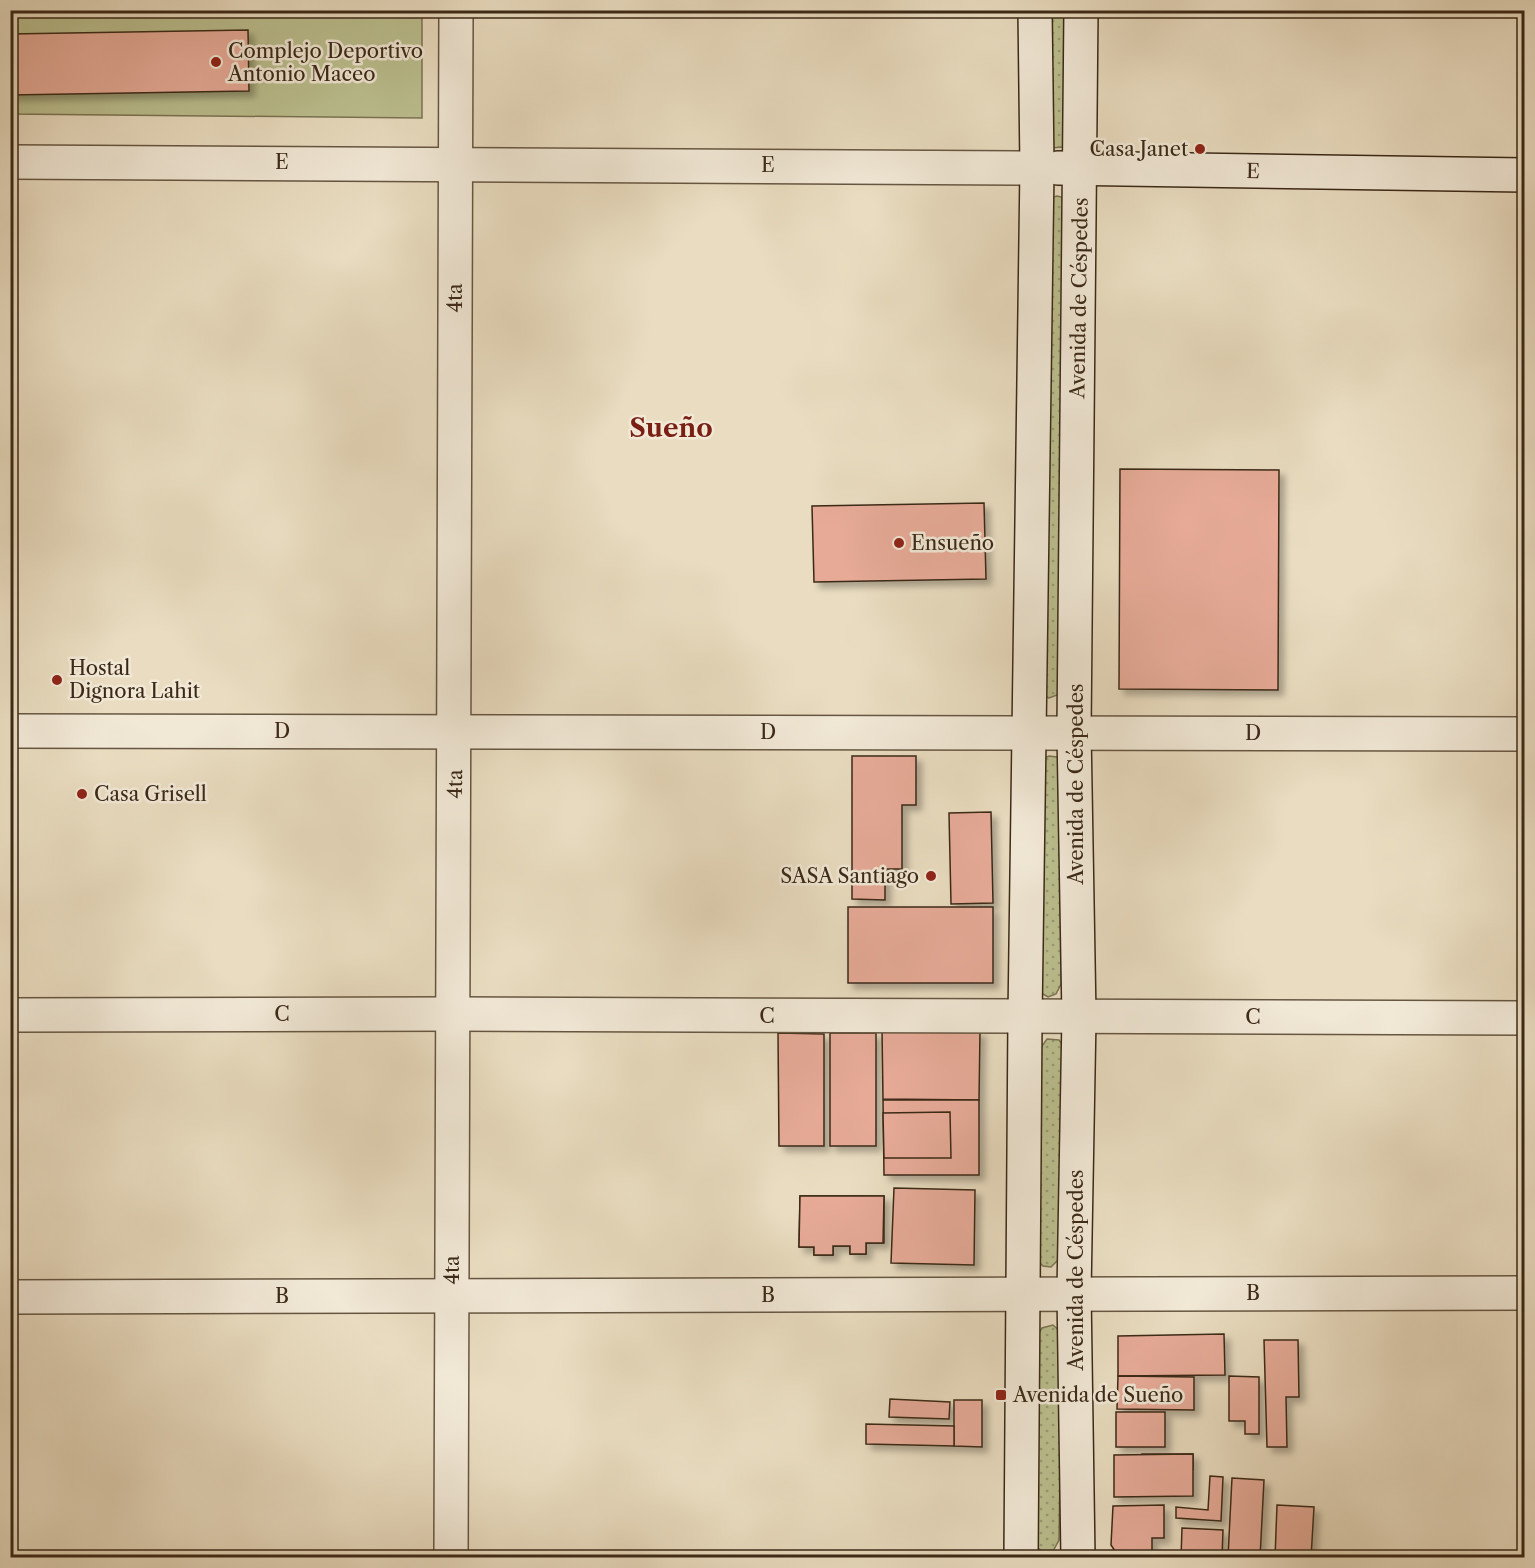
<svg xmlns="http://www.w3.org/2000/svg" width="1535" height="1568" font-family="'Libre Caslon Text',serif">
<defs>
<pattern id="grass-dots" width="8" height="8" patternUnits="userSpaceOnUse" patternTransform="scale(1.5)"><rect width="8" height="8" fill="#bbbf8f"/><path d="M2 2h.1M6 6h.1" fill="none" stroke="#999b74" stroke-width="1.8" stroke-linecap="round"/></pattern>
<filter id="shadow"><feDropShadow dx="5.5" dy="5.5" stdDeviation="3" flood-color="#0004"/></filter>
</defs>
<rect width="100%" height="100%" fill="#e9dcc0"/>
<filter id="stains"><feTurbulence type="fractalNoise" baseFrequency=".00333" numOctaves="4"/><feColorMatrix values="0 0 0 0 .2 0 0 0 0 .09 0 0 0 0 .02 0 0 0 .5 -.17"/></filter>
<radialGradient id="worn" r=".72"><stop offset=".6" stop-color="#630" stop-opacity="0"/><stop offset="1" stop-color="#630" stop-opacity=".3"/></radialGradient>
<g fill="url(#grass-dots)" stroke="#7b7453" stroke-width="1.5">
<path d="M 1047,11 L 1071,11 L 1063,147 L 1052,148 Z"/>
<path d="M 1057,196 L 1065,198 L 1060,694 L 1049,698 L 1042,695 L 1053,197 Z"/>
<path d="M 1049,756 L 1057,757 L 1062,764 L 1061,984 L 1056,994 L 1048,997 L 1041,993 L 1042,759 Z"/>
<path d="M 1047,1039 L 1059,1040 L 1064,1047 L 1060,1258 L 1051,1267 L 1043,1266 L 1037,1260 L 1040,1049 Z"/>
<path d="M 1053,1325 L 1062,1333 L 1059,1540 L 1053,1551 L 1045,1553 L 1035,1546 L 1038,1335 L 1042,1328 Z"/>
</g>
<path fill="#bbbf8f" stroke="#7b7453" stroke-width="1.5" d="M 11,11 L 422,11 L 422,118 L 11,114 Z"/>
<g fill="#e6aa97" stroke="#3b2917" stroke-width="1.5" filter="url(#shadow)">
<path d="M 248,30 L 249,91 L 10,95 L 10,34 Z"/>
<path d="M 1120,469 L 1279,470 L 1278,690 L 1119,689 Z"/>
<path d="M 984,503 L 986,579 L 814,582 L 812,506 Z"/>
<path d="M 852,756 L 916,756 L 916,805 L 902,805 L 902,869 L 885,869 L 885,900 L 852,899 Z"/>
<path d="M 991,812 L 993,903 L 951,904 L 949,813 Z"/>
<rect x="848" y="907" width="145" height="76"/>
<path d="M 882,1030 L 980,1031 L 979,1100 L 883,1099 Z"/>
<path d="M 778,1033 L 824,1034 L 824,1146 L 779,1146 Z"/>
<rect x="830" y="1033" width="46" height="113"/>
<path d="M 883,1100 L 979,1100 L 979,1175 L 884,1175 Z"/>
<path d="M 950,1112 L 951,1158 L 884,1158 L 883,1113 Z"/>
<path d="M 894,1188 L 975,1190 L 974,1265 L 891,1263 Z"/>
<path d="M 800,1196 L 884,1196 L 884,1243 L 866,1243 L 866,1254 L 850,1254 L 850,1246 L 833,1246 L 833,1255 L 814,1255 L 814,1247 L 799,1247 Z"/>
<path d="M 800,1196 L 884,1196 L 883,1243 L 866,1243 L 866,1254 L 850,1254 L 850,1246 L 833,1246 L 833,1255 L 814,1255 L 814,1247 L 799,1247 Z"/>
<path d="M 1224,1334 L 1225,1375 L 1118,1376 L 1118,1336 Z"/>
<path d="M 1264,1340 L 1298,1340 L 1299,1397 L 1286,1397 L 1287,1447 L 1267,1447 Z"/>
<path d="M 1118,1376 L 1194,1377 L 1194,1410 L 1117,1409 Z"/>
<path d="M 1229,1376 L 1259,1377 L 1259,1434 L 1245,1434 L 1245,1421 L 1229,1421 Z"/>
<path d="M 890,1399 L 950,1402 L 949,1419 L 889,1417 Z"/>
<path d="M 954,1400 L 982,1400 L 982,1447 L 954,1446 Z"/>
<rect x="1116" y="1412" width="49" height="35"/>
<path d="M 866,1424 L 954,1426 L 954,1446 L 866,1444 Z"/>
<rect x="1142" y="1454" width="51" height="16"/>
<path d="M 1193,1454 L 1193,1496 L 1114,1497 L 1114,1455 Z"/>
<path d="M 1210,1476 L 1223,1477 L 1221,1521 L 1176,1518 L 1176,1507 L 1208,1510 Z"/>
<path d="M 1232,1478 L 1264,1480 L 1260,1558 L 1228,1557 Z"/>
<path d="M 1164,1505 L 1164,1538 L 1152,1538 L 1152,1558 L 1125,1558 L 1115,1551 L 1111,1545 L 1113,1506 Z"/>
<path d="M 1277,1505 L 1314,1507 L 1311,1558 L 1275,1558 Z"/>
<path d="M 1182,1528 L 1223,1530 L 1222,1558 L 1181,1558 Z"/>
</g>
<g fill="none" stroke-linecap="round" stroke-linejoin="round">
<g stroke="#665641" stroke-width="36">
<g id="minor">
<path d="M 10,731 L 1524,734"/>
<path d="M 10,1015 L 453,1014 L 1524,1018"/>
<path d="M 10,1297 L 1524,1293"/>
<path d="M 451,1558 L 456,10"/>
</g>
</g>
<g stroke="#665641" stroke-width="36">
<path id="tertiary" d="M 10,162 L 1037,168"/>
</g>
<g stroke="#3b2917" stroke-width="36">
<g id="secondary">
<path d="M 1058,168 L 1524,175"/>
<path d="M 1021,1558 L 1025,1017 L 1037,168 L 1035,10"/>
<path d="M 1078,1558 L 1074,1292 L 1079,1017 L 1074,731 L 1081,10"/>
</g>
</g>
<use href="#minor" stroke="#f1e8d6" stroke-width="33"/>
<use href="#tertiary" stroke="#f1e8d6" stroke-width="33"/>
<use href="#secondary" stroke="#f1e8d6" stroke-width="33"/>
</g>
<g fill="#8f2418" stroke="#f1e8d6" stroke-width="2">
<circle cx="216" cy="62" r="6"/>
<circle cx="1200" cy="149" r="6"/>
<circle cx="899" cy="543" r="6"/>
<circle cx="57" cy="680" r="6"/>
<circle cx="82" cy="794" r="6"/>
<circle cx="931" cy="876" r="6"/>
<rect x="995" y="1389" width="12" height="12" rx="3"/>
</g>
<g text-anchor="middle" stroke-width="5" stroke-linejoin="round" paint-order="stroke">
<g font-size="20" fill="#3b2917" stroke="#f1e8d6" text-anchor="start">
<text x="228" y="58">Complejo Deportivo<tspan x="228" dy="23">Antonio Maceo</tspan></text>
<text x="1188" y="156" text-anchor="end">Casa Janet</text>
<text x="911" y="550">Ensueño</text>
<text x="69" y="675">Hostal<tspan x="69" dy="23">Dignora Lahit</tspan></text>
<text x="94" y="801">Casa Grisell</text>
<text x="919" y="883" text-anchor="end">SASA Santiago</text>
<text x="1013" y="1402">Avenida de Sueño</text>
</g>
<g font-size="20" fill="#3b2917" stroke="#f1e8d6">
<text x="282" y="169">E</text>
<text x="768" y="172">E</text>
<text transform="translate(1253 171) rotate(1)" y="7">E</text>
<text transform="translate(455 298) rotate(-90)" y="7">4ta</text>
<text transform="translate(1079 298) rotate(-89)" y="7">Avenida de Céspedes</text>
<text x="282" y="738">D</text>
<text x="768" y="739">D</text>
<text x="1253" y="740">D</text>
<text transform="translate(455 784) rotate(-89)" y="7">4ta</text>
<text transform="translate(1076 784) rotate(-90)" y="7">Avenida de Céspedes</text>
<text x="282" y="1021">C</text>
<text x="767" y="1023">C</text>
<text x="1253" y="1024">C</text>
<text transform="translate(452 1270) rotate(-90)" y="7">4ta</text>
<text transform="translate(1076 1270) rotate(-90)" y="7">Avenida de Céspedes</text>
<text x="1253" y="1300">B</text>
<text x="768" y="1302">B</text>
<text x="282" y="1303">B</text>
</g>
<g font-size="26" font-weight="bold" fill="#7a1f14" stroke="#f1e8d6">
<text x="671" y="437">Sueño</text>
</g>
</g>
<rect width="1535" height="1568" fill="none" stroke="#e9dcc0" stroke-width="36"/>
<rect x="12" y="12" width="1511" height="1544" fill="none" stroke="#3b2917" stroke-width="3"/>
<rect x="18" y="18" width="1499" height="1532" fill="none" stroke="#3b2917" stroke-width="1.5"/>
<rect width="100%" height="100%" filter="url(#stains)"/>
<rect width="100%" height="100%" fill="url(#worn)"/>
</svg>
